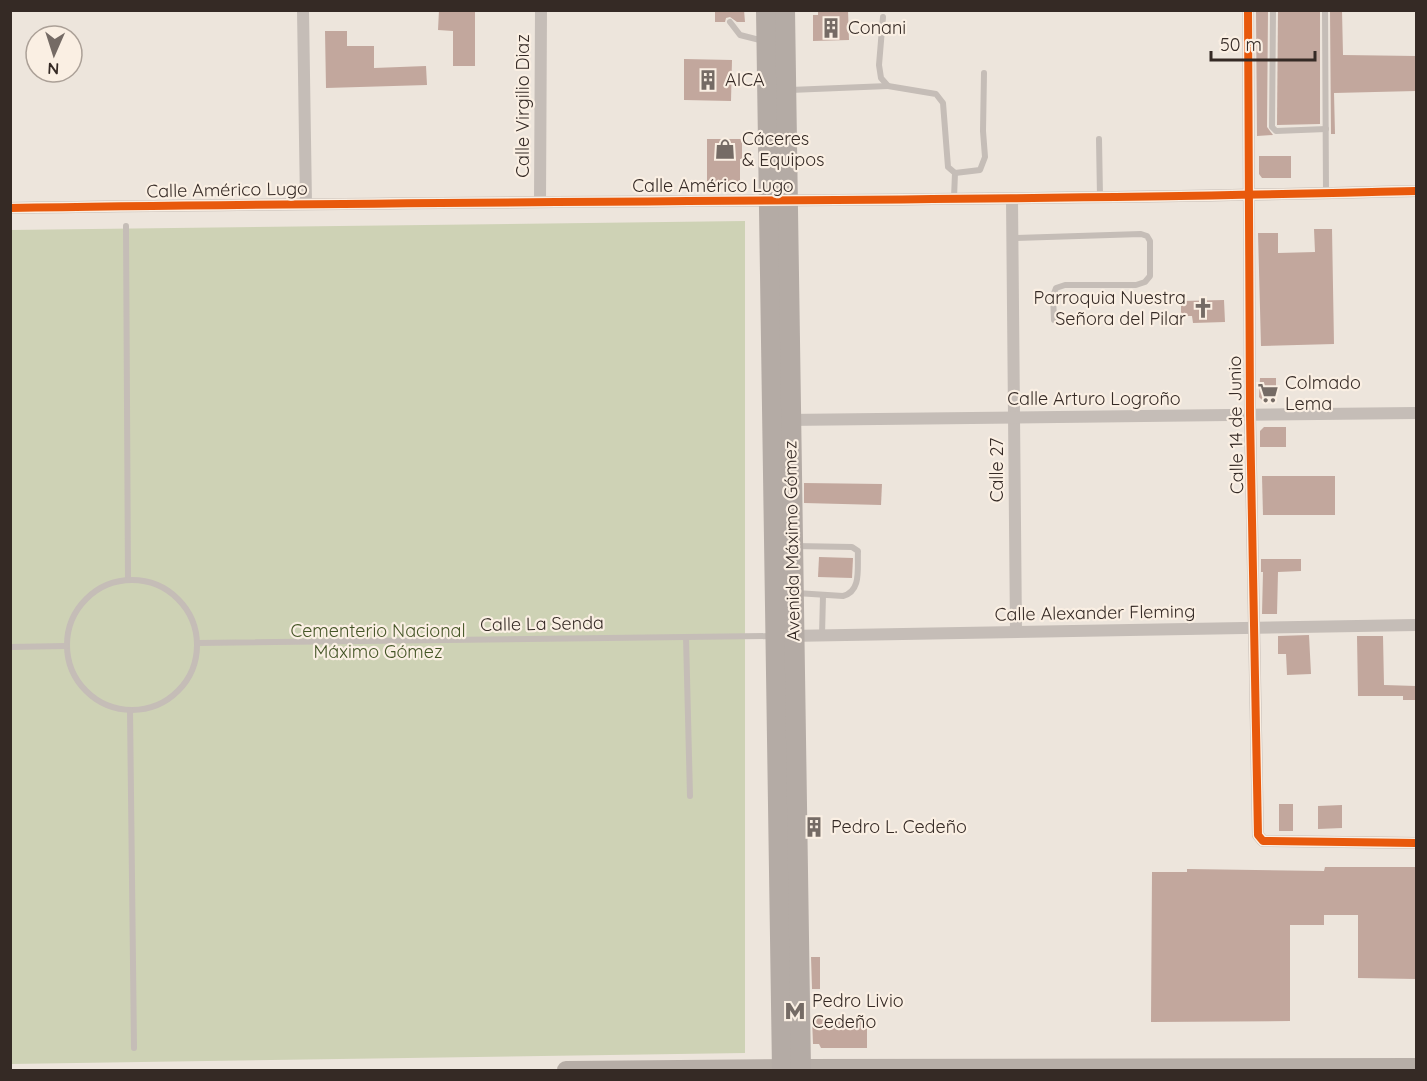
<svg xmlns="http://www.w3.org/2000/svg" width="1427" height="1081" font-family="Quicksand,sans-serif">
<rect width="100%" height="100%" fill="#ede5dc"/>
<path fill="#ced2b5" d="M 745,221 L 745,1053 L 11,1064 L 10,230 Z"/>
<g fill="#c2a79d">
<path d="M 439,10 L 475,10 L 475,66 L 453,66 L 453,31 L 438,30 Z"/>
<path d="M 715,10 L 744,10 L 745,22 L 737,22 L 730,17 L 726,18 L 725,22 L 715,22 Z"/>
<path d="M 818,10 L 848,10 L 849,40 L 813,41 L 813,15 L 818,15 Z"/>
<path d="M 1256,10 L 1268,10 L 1267,127 L 1273,135 L 1257,136 Z"/>
<path d="M 1278,10 L 1320,10 L 1320,124 L 1277,125 Z"/>
<path d="M 1330,10 L 1342,10 L 1343,55 L 1416,56 L 1416,91 L 1334,93 L 1335,134 L 1331,134 Z"/>
<path d="M 325,31 L 347,31 L 347,46 L 374,46 L 374,68 L 426,66 L 427,85 L 326,88 Z"/>
<path d="M 684,59 L 732,60 L 731,101 L 684,100 Z"/>
<path d="M 707,139 L 742,139 L 742,159 L 740,159 L 740,182 L 707,182 Z"/>
<path d="M 1259,156 L 1291,156 L 1291,178 L 1262,178 L 1259,174 Z"/>
<path d="M 1314,229 L 1332,229 L 1334,344 L 1261,346 L 1258,233 L 1278,233 L 1278,253 L 1315,252 Z"/>
<path d="M 1224,300 L 1225,322 L 1193,323 L 1192,316 L 1181,316 L 1181,301 Z"/>
<path d="M 1260,378 L 1276,378 L 1276,401 L 1263,401 L 1259,397 Z"/>
<path d="M 1264,427 L 1286,427 L 1286,447 L 1260,447 L 1260,431 Z"/>
<path d="M 1262,476 L 1335,476 L 1335,515 L 1263,515 Z"/>
<path d="M 804,483 L 882,484 L 881,505 L 804,503 Z"/>
<path d="M 819,557 L 853,558 L 852,578 L 818,577 Z"/>
<path d="M 1261,559 L 1301,559 L 1301,571 L 1278,572 L 1277,614 L 1262,614 L 1263,572 L 1261,572 Z"/>
<path d="M 1309,635 L 1311,674 L 1287,675 L 1286,654 L 1278,654 L 1278,636 Z"/>
<path d="M 1357,636 L 1383,636 L 1384,685 L 1416,686 L 1416,700 L 1403,700 L 1403,696 L 1358,696 Z"/>
<rect x="1279" y="804" width="14" height="27"/>
<path d="M 1342,805 L 1342,828 L 1318,829 L 1318,806 Z"/>
<path d="M 1325,867 L 1416,867 L 1416,979 L 1358,978 L 1358,915 L 1324,915 L 1324,925 L 1290,925 L 1290,1021 L 1151,1022 L 1152,872 L 1187,872 L 1187,869 L 1324,871 Z"/>
<path d="M 811,957 L 820,957 L 820,989 L 812,989 Z"/>
<path d="M 812,1018 L 867,1018 L 867,1048 L 821,1048 L 819,1044 L 813,1044 Z"/>
</g>
<g fill="none" stroke-linecap="round" stroke-linejoin="round">
<g stroke="#c5bdb7" stroke-width="6">
<path d="M 1273,10 L 1272,127 L 1276,131 L 1326,129"/>
<path d="M 1325,10 L 1326,193"/>
<path d="M 883,17 L 879,65 L 881,78 L 888,86 L 936,94 L 943,103 L 948,167 L 955,173 L 954,198"/>
<path d="M 730,22 L 740,35 L 764,41"/>
<path d="M 790,90 L 888,86"/>
<path d="M 1099,139 L 1100,197"/>
<path d="M 955,173 L 980,170 L 985,157 L 983,131 L 984,73"/>
<path d="M 126,226 L 128,580"/>
<path d="M 1013,238 L 1141,234 L 1147,236 L 1150,241 L 1150,276 L 1145,282 L 1136,285 L 1065,285 L 1056,288 L 1053,296 L 1054,320"/>
<path d="M 795,546 L 852,547 L 858,551 C 857,568 862,591 843,596 L 796,593"/>
<circle cx="132" cy="645" r="65"/>
<path d="M 822,635 L 823,595"/>
<path d="M 686,637 L 690,796"/>
<path d="M 197,643 L 774,636"/>
<path d="M 10,647 L 66,646"/>
<path d="M 130,710 L 134,1048"/>
</g>
<g stroke="#c5bdb7" stroke-width="12">
<path d="M 303,10 L 306,204"/>
<path d="M 1248,10 L 1250,415 L 1258,835 L 1263,841 L 1416,843"/>
<path d="M 1012,199 L 1016,632"/>
<path d="M 540,201 L 541,10"/>
<path d="M 10,208 C 479,200 948,203 1416,191"/>
<path d="M 785,420 L 1416,413"/>
<path d="M 788,636 L 1416,625"/>
</g>
<path stroke="#b6ada6" stroke-width="18" d="M 566,1070 L 801,1068 L 1416,1067"/>
<g stroke="#b4aba5" stroke-width="20">
<path d="M 766,10 L 782,1070"/>
<path d="M 785,10 L 801,1070"/>
</g>
<g stroke="#faefe3" stroke-width="11">
<g id="cycleway">
<path d="M 1248,10 L 1250,415 L 1258,835 L 1263,841 L 1416,843"/>
<path d="M 10,208 C 479,200 948,203 1416,191"/>
</g>
</g>
<use href="#cycleway" stroke="#e8590c" stroke-width="8"/>
</g>
<defs>
<g id="building-bare" transform="scale(1.62)"><path d="M-4-6H4V6H1V3H-1V6H-4ZM-2.5-4.3h1.7v1.8h-1.7ZM.8-4.3h1.7v1.8H.8ZM-2.5-1h1.7V.8h-1.7ZM.8-1h1.7V.8H.8Z" fill="#756b65" stroke="#faefe3" stroke-width="2.5" paint-order="stroke"/></g>
<g id="shop-bare" transform="scale(1.62)"><path d="M-5-2.5h2.3a2.7 3.5 0 0 1 5.4 0H5L5.5 6h-11ZM-1.5-2.5h3a1.5 2.3 0 0 0-3 0Z" fill="#756b65" stroke="#faefe3" stroke-width="2.5" paint-order="stroke"/></g>
<g id="church-bare" transform="scale(1.62)"><path d="M-1.2-6h2.4v3.5h3.3v2.4h-3.3V6h-2.4V-.1h-3.3v-2.4h3.3Z" fill="#756b65" stroke="#faefe3" stroke-width="2.5" paint-order="stroke"/></g>
<g id="supermarket-bare" transform="scale(1.62)"><path d="M-6-5.5h2.5l.6 2H6L4.5 2H-2.5L-4.4-4H-6ZM-1.5 3.2a1.3 1.3 0 1 0 .1 0ZM3 3.2a1.3 1.3 0 1 0 .1 0Z" fill="#756b65" stroke="#faefe3" stroke-width="2.5" paint-order="stroke"/></g>
<g id="metro-bare" transform="scale(1.62)"><path d="M-5.5 5V-5H-3L0 0L3-5H5.5V5H3V-.5L0 4L-3-.5V5Z" fill="#756b65" stroke="#faefe3" stroke-width="2.5" paint-order="stroke"/></g>
</defs>
<g fill-rule="evenodd">
<use href="#building-bare" x="831" y="28"/>
<use href="#building-bare" x="708" y="80"/>
<use href="#shop-bare" x="725" y="149"/>
<use href="#church-bare" x="1203" y="308"/>
<use href="#supermarket-bare" x="1268" y="393"/>
<use href="#building-bare" x="814" y="827"/>
<use href="#metro-bare" x="795" y="1011"/>
</g>
<g text-anchor="middle" stroke-width="4.5" stroke-linejoin="round" paint-order="stroke">
<g font-size="18" fill="#352a25" stroke="#faefe3" text-anchor="start">
<text x="848" y="34">Conani</text>
<text x="725" y="86">AICA</text>
<text x="742" y="145">Cáceres<tspan x="742" dy="21">&amp; Equipos</tspan></text>
<text x="1186" y="304" text-anchor="end">Parroquia Nuestra<tspan x="1186" dy="21">Señora del Pilar</tspan></text>
<text x="1285" y="389">Colmado<tspan x="1285" dy="21">Lema</tspan></text>
<text x="831" y="833">Pedro L. Cedeño</text>
<text x="812" y="1007">Pedro Livio<tspan x="812" dy="21">Cedeño</tspan></text>
</g>
<g font-size="18" fill="#352a25" stroke="#faefe3">
<text transform="translate(523 106) rotate(-90)" y="6">Calle Virgilio Diaz</text>
<text x="713" y="192">Calle Américo Lugo</text>
<text transform="translate(227 190) rotate(-1)" y="6">Calle Américo Lugo</text>
<text x="1094" y="405">Calle Arturo Logroño</text>
<text transform="translate(1236 425) rotate(-91)" y="6">Calle 14 de Junio</text>
<text transform="translate(997 470) rotate(-90)" y="6">Calle 27</text>
<text transform="translate(792 541) rotate(-91)" y="6">Avenida Máximo Gómez</text>
<text transform="translate(1095 613) rotate(-1)" y="6">Calle Alexander Fleming</text>
<text transform="translate(542 624) rotate(-1)" y="6">Calle La Senda</text>
</g>
<g font-size="18" fill="#455627" stroke="#faefe3">
<text x="378" y="637">Cementerio Nacional<tspan x="378" dy="21">Máximo Gómez</tspan></text>
</g>
</g>
<rect width="1427" height="1081" fill="none" stroke="#352a25" stroke-width="24"/>
<g transform="translate(54 54) rotate(183)"><circle r="28" fill="#faefe3" stroke="#aba097" stroke-width="1.5"/>
<path d="M0-4.5L10 22L0 15L-10 22Z" fill="#756b65"/>
<text y="-9" font-size="16" font-weight="bold" text-anchor="middle" fill="#352a25">N</text>
</g>
<path d="M1211 51v9h104v-9" fill="none" stroke="#352a25" stroke-width="3"/>
<text x="1220" y="51" font-size="18" fill="#352a25" stroke="#faefe3" stroke-width="4.5" paint-order="stroke">50 m</text>
</svg>
